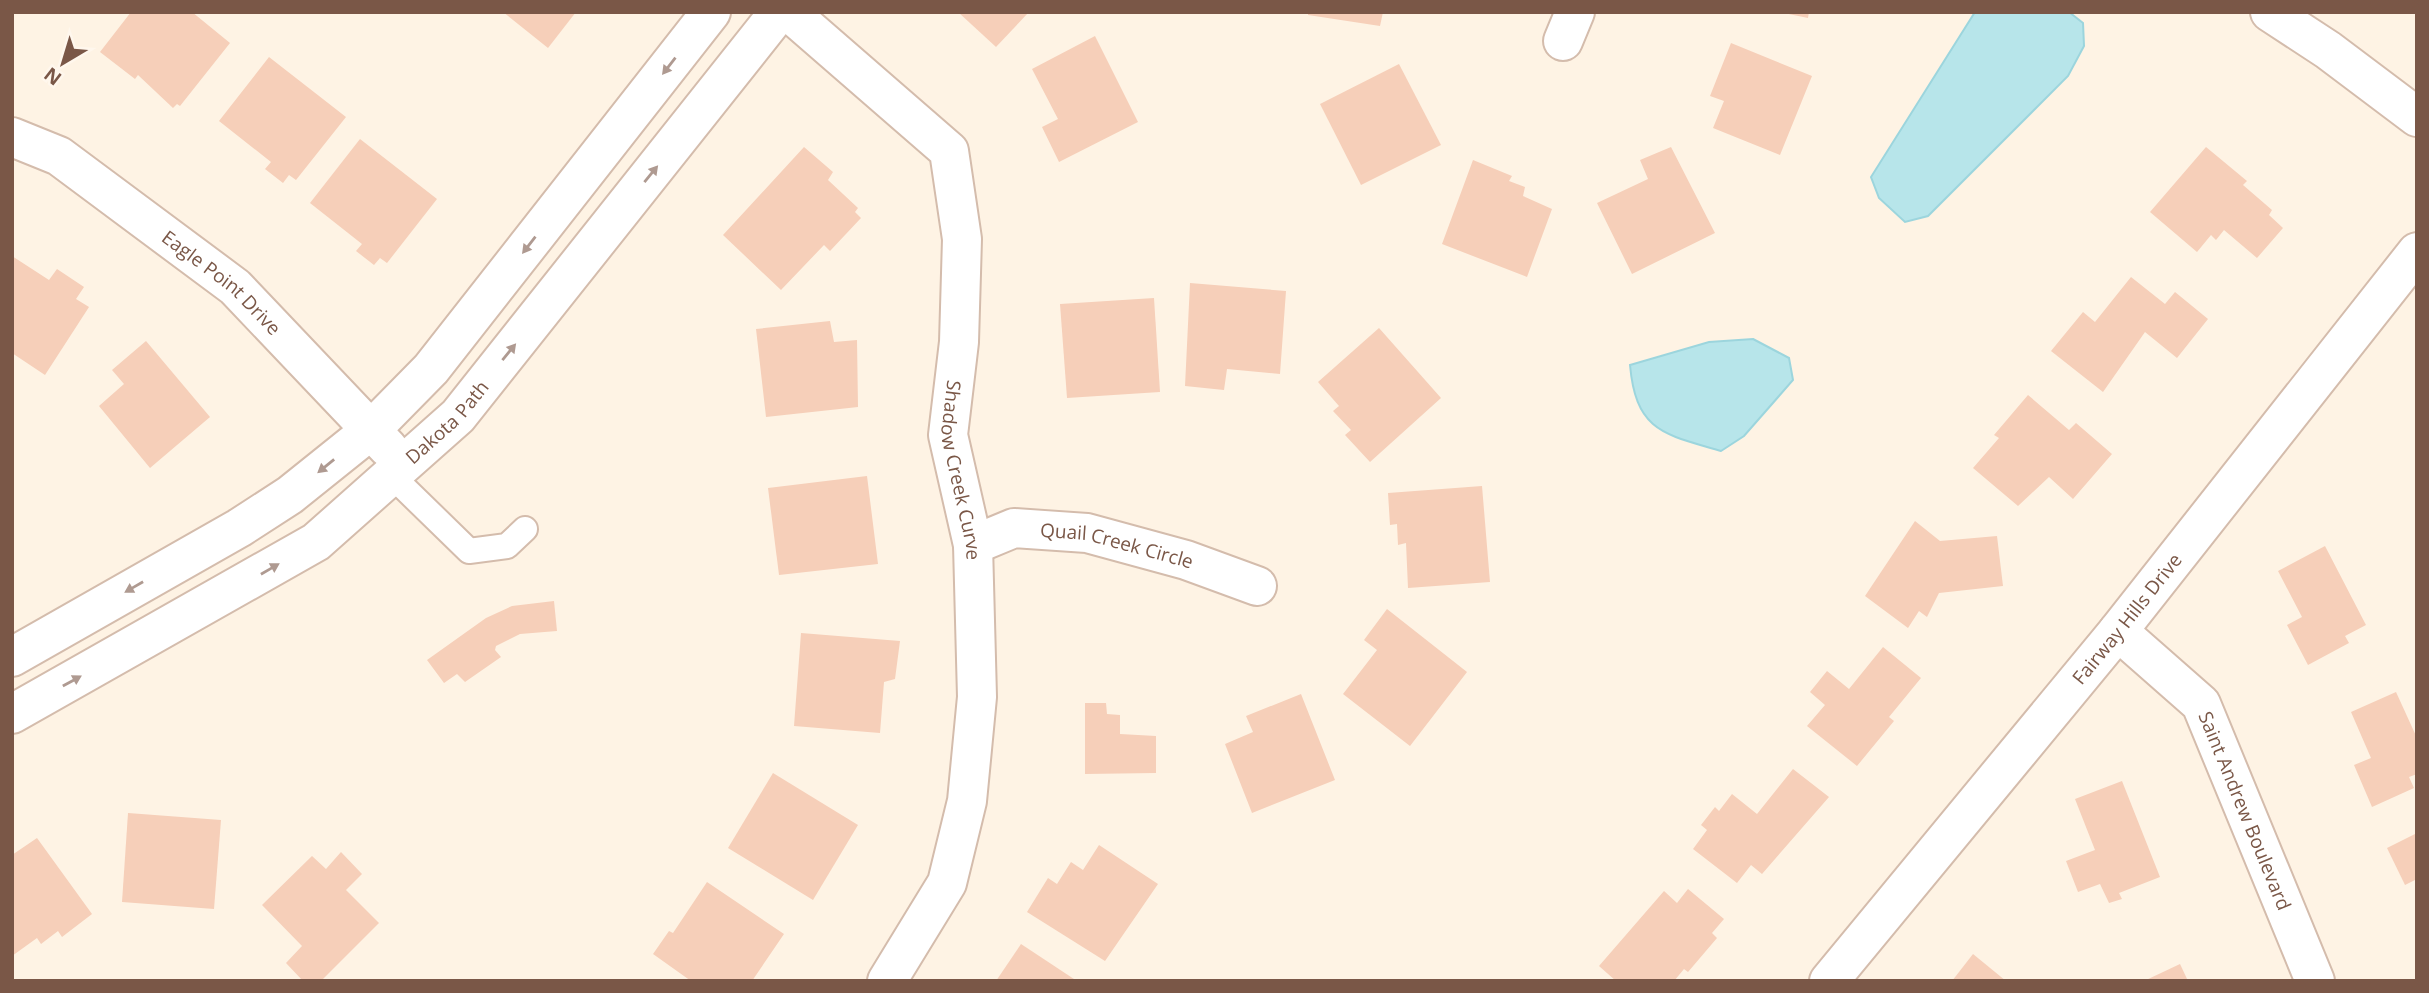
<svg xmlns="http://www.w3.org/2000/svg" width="2429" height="993" font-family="'Open Sans',sans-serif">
<rect width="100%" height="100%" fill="#fef3e4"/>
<g fill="#b7e5ea" stroke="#9cd5dd" stroke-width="2">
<path d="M 1975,12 L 2069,12 L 2083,23 L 2084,46 L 2068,76 L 1928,216 L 1905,222 L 1879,198 L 1871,177 Z"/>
<path d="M 1753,339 L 1789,358 L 1793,380 L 1744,436 L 1721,451 C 1664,434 1636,432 1630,365 L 1709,342 Z"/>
</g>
<g fill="#f6cfb9">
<path d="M 131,12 L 192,12 L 230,43 L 180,106 L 177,104 L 173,108 L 138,75 L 135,79 L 100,52 Z"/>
<path d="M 503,12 L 576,12 L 548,48 Z"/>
<path d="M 958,12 L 1029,12 L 996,47 Z"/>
<path d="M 1308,12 L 1383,12 L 1380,26 L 1308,15 Z"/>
<path d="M 1779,12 L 1809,12 L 1808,18 Z"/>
<path d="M 1095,36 L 1138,122 L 1059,162 L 1042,127 L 1058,119 L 1032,69 Z"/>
<path d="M 1731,43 L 1812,76 L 1780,155 L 1713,128 L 1724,101 L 1710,96 Z"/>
<path d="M 269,57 L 346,117 L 296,180 L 289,175 L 283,183 L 265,169 L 271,162 L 219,121 Z"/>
<path d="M 1399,64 L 1441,145 L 1361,185 L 1320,104 Z"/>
<path d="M 360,139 L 437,199 L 387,263 L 380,258 L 374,265 L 356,251 L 362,244 L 310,203 Z"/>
<path d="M 804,147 L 833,172 L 828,180 L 858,208 L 855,212 L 861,218 L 830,251 L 824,245 L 781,290 L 723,235 Z"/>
<path d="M 1671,147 L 1715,233 L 1632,274 L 1597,203 L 1648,179 L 1640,160 Z"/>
<path d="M 2206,147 L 2247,181 L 2243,185 L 2272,210 L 2269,215 L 2283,228 L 2257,258 L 2224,230 L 2216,240 L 2211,235 L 2197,252 L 2150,212 Z"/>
<path d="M 1473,160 L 1512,176 L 1509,181 L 1525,187 L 1523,196 L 1552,209 L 1527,277 L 1442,244 Z"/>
<path d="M 12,256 L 49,280 L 57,269 L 84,287 L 76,299 L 89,307 L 45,375 L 12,353 Z"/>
<path d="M 2131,277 L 2165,304 L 2175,292 L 2208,319 L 2177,358 L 2145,332 L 2103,392 L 2051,351 L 2083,312 L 2095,322 Z"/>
<path d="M 1190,283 L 1286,291 L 1280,374 L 1227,369 L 1224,390 L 1185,386 Z"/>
<path d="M 1154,298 L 1160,392 L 1067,398 L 1060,304 Z"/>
<path d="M 830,321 L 834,342 L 857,340 L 858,407 L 766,417 L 756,329 Z"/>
<path d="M 1379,328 L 1441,398 L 1370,462 L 1345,435 L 1351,430 L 1333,411 L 1339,406 L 1318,382 Z"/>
<path d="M 146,341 L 210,417 L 150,468 L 99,406 L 124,384 L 112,370 Z"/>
<path d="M 2028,395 L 2069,430 L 2076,423 L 2112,454 L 2073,499 L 2049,477 L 2018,506 L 1973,468 L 1999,438 L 1994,435 Z"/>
<path d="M 867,476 L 878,564 L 779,575 L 768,488 Z"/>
<path d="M 1482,486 L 1490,582 L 1408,588 L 1406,543 L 1398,545 L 1397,524 L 1390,525 L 1388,493 Z"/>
<path d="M 1915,521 L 1940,541 L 1997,536 L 2003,586 L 1939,593 L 1927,617 L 1919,611 L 1908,628 L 1865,596 Z"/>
<path d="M 2325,546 L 2366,625 L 2345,636 L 2349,643 L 2308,665 L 2287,625 L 2302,617 L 2278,571 Z"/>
<path d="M 554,601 L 557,631 L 520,634 L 496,646 L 495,650 L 501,657 L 465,682 L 457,674 L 444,683 L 427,660 L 486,618 L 512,606 Z"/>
<path d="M 1387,609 L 1467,672 L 1410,746 L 1343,694 L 1377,650 L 1364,640 Z"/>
<path d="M 801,633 L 900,641 L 895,679 L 884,682 L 880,733 L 794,726 Z"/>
<path d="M 1883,647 L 1921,678 L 1889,717 L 1894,721 L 1857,766 L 1807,726 L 1825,705 L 1810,692 L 1827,671 L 1849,689 Z"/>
<path d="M 2396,692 L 2417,738 L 2417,774 L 2409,777 L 2414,788 L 2372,807 L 2354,765 L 2371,758 L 2351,712 Z"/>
<path d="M 1301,694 L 1335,780 L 1252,813 L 1225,744 L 1253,732 L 1246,716 Z"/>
<path d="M 1085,703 L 1106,703 L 1107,714 L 1120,715 L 1120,734 L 1156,736 L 1156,773 L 1085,774 Z"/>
<path d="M 1793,769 L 1829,797 L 1762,874 L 1751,865 L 1737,883 L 1693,849 L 1707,830 L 1701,825 L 1715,807 L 1719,811 L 1732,794 L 1757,814 Z"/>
<path d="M 773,773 L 858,825 L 813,900 L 728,848 Z"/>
<path d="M 2122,781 L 2160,877 L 2119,893 L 2122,899 L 2109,903 L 2100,884 L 2078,892 L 2066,861 L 2095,850 L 2075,799 Z"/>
<path d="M 128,813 L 221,820 L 214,909 L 122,902 Z"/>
<path d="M 2417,833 L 2417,879 L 2405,885 L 2387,848 Z"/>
<path d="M 37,838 L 92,914 L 62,937 L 58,931 L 41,944 L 37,938 L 12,956 L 12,855 Z"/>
<path d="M 1099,845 L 1158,884 L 1105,961 L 1027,912 L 1048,878 L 1057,884 L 1071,862 L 1083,870 Z"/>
<path d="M 341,852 L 362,874 L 346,890 L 379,923 L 321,981 L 303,981 L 286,963 L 302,946 L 262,905 L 312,856 L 326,869 Z"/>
<path d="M 707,882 L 784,934 L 752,981 L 691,981 L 653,954 L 669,931 L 673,933 Z"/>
<path d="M 1688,889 L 1724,919 L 1712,933 L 1717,938 L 1688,972 L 1684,969 L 1674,981 L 1616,981 L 1599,966 L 1664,891 L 1677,903 Z"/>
<path d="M 1021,944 L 1077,981 L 996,981 Z"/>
<path d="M 1973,954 L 2006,981 L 1952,981 Z"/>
<path d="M 2180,964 L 2188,981 L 2144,981 Z"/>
</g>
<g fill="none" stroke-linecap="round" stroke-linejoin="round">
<g stroke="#d4bcac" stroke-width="28">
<path id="service" d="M 390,474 L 469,551 L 507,546 L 525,529"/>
</g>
<g stroke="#d4bcac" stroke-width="42">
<g id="minor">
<path id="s1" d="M 789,12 L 949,151 L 962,239 L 959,342 L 948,435 L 973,545 L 977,697 L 967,801 L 947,883 L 887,981"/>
<path d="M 2270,12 L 2328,50 L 2417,117"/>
<path d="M 1563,41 L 1575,12"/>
<path id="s2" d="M 12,137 L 59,156 L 235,287 L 388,448"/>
<path id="s3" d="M 973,545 L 1014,528 L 1087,533 L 1186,560 L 1257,586"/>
<path id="s4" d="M 2118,631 L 2201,704 L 2315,981"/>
<path d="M 12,657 L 239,528 L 290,495 L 371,430 L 431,369 L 711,12"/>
<path id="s5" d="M 12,714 L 316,542 L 458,416 L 779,12"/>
<path id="s6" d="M 1829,981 L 2118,631 L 2417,252"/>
</g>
</g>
<use href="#service" stroke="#fff" stroke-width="24"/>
<use href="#minor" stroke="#fff" stroke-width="38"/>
</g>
<defs><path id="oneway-solid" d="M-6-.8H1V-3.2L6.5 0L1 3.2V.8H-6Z" transform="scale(1.75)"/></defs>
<g fill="#af9a91">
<use href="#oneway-solid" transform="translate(669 66) rotate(128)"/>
<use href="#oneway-solid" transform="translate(651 174) rotate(-51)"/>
<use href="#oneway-solid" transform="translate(529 245) rotate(128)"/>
<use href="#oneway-solid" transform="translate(509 352) rotate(-51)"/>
<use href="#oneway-solid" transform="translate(326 466) rotate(141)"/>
<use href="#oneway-solid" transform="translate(270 569) rotate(-30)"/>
<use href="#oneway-solid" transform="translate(134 587) rotate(150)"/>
<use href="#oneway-solid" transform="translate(72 681) rotate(-29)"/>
</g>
<g text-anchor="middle" stroke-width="5" stroke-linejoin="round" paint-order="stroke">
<g font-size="19" fill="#7a5747" stroke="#fff7ed">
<text dy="7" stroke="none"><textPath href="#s2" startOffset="257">Eagle Point Drive</textPath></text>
<text dy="7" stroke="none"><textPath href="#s5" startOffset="527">Dakota Path</textPath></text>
<text dy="7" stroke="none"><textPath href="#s1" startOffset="534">Shadow Creek Curve</textPath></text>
<text dy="7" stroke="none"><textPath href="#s3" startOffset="149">Quail Creek Circle</textPath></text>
<text dy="7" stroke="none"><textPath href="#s6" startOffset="469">Fairway Hills Drive</textPath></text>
<text dy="7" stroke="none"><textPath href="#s4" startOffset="226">Saint Andrew Boulevard</textPath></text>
</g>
</g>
<rect width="2429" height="993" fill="none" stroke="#7a5747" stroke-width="28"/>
<g transform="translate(63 63) rotate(218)" stroke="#fff7ed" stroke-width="5" paint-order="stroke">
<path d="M0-5L12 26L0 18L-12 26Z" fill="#7a5747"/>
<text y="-10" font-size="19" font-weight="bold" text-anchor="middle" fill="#7a5747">N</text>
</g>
</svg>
